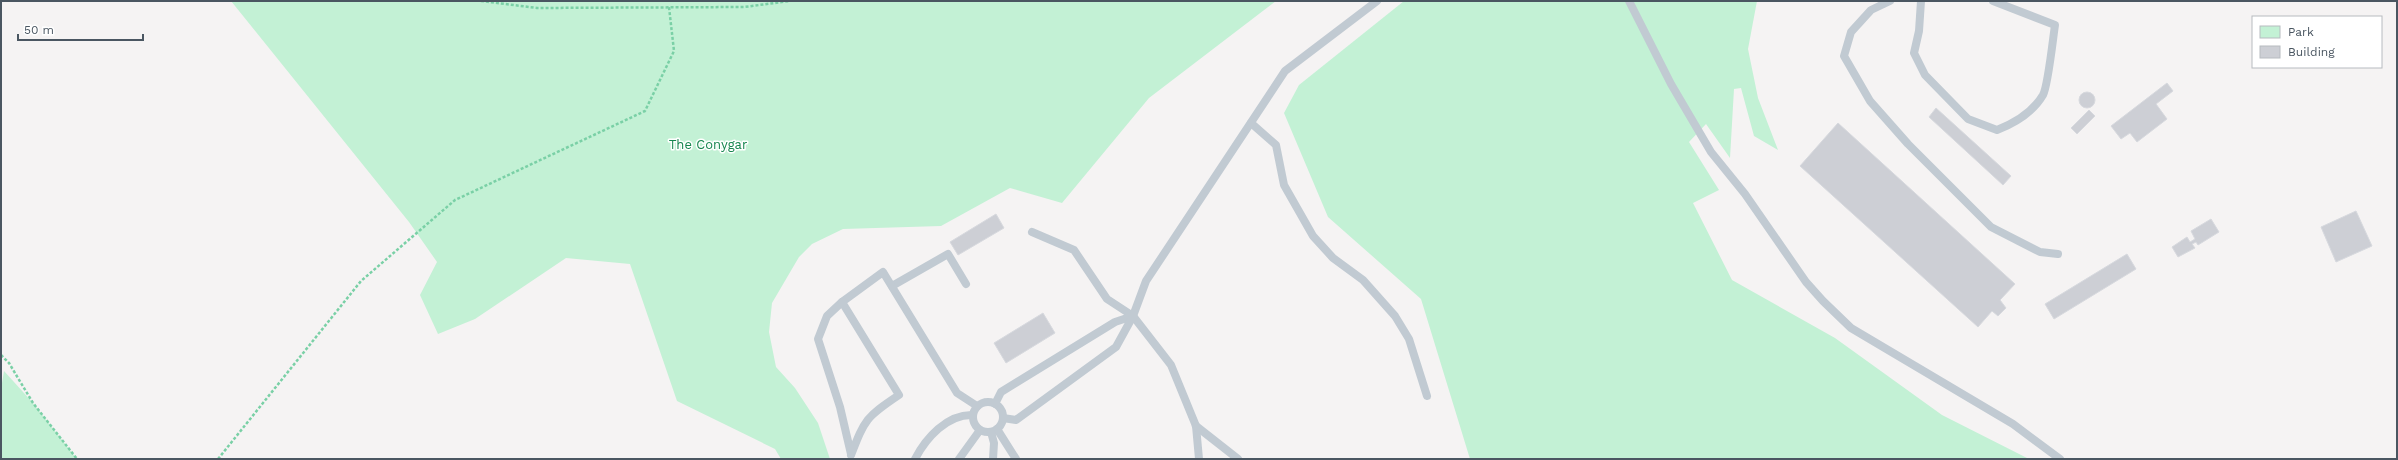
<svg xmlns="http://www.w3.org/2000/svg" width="2398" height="460" font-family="'Work Sans',sans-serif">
<rect width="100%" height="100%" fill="#f5f3f3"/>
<g fill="#c3f1d5">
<path d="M 231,1 L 1276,1 L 1149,98 L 1062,203 L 1010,188 L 941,226 L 843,229 L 812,244 L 799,257 L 772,303 L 769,332 L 776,367 L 795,388 L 818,423 L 830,459 L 781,459 L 775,449 L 677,401 L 630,264 L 566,258 L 475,319 L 438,334 L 420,295 L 437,262 L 409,222 Z"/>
<path d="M 1404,1 L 1757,1 L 1748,49 L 1758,98 L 1778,150 L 1754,136 L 1741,88 L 1734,89 L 1730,158 L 1706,124 L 1689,142 L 1719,190 L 1693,203 L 1732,280 L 1835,338 L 1942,415 L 2029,459 L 1470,459 L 1421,299 L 1328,217 L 1284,113 L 1299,85 Z"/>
<path d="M 4,371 L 33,403 L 77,459 L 1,459 L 1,389 Z"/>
</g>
<g fill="#cdcfd5" stroke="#d7d9de">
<path d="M 2167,83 L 2173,91 L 2156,104 L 2167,119 L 2137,142 L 2130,133 L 2121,139 L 2111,126 Z"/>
<circle cx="2087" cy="100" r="8"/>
<path d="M 1936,108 L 2011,176 L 2003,185 L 1929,117 Z"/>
<path d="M 2089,110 L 2095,116 L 2077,134 L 2071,128 Z"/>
<path d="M 1838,123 L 2015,284 L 2000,300 L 2006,308 L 1998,316 L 1992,311 L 1978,327 L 1800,166 Z"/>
<path d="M 2356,211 L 2372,246 L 2336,262 L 2321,227 Z"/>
<path d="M 996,214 L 1004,228 L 958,255 L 950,242 Z"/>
<path d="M 2211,219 L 2219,232 L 2198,245 L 2196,242 L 2192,244 L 2195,248 L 2178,257 L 2172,247 L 2187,237 L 2190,242 L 2195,239 L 2191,231 Z"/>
<path d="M 2127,254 L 2136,269 L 2054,319 L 2045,304 Z"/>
<path d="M 1043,313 L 1055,333 L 1006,363 L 994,343 Z"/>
</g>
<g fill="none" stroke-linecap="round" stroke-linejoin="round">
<g stroke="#7ad0a6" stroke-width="2.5" stroke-dasharray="3 2" stroke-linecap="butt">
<path d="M 481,1 L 537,8 L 744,7 L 790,1"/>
<path d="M 1,355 L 9,363 L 33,403 L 77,459"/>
<path d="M 218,459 L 361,281 L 455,200 L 645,111 L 674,51 L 669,7"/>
</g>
<g stroke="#c1cad2" stroke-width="8">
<path d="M 1629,1 L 1671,84 L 1711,152 L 1745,194 L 1806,282 L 1823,301 L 1851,328 L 2013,424 L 2060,459"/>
<path d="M 1890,1 L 1871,10 L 1851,32 L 1844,56 L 1870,101 L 1908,144 L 1991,227 L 2040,252 L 2058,254"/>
<path d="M 1921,1 L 1919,31 L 1914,53 L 1925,75 L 1968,119 L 1997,130 C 2015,123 2033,112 2043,95 C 2048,86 2053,38 2055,25 L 1993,1"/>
<path d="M 1251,123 L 1276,145 L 1284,185 L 1313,236 L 1333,258 L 1363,280 L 1395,316 L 1409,339 L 1427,396"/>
<path d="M 1032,232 L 1074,250 L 1107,299 L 1133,316 L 1171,365 L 1196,426 L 1199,459"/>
<path d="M 892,286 L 948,254 L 966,284"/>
<path d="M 842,302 L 827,316 L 818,339 L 840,407 L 851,454"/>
<circle cx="988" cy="417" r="15"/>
<path d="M 995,404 L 1001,392 L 1115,322 L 1133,316"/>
<path d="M 1003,418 L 1016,420 L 1116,347 L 1133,316 L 1146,281 L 1285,71 L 1377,1"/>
<path d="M 1196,426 L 1238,459"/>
<path d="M 997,429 L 1016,459"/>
<path d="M 991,432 L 994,443 L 993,459"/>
<path d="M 851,455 C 865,419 866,417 899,395 L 842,302 L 883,272 L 957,393 L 977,406"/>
<path d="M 915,459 C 926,438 947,414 973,415"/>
<path d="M 959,459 L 980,430"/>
</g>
</g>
<g text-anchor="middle" stroke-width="3" stroke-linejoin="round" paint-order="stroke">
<g font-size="13" fill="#17864f" stroke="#fff">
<text x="708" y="149">The Conygar</text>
</g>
</g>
<rect width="2398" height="460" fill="none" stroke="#4a5661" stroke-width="4"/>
<rect x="2252" y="16" width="130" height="52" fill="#ffffff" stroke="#b7bbc0"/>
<rect x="2260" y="26" width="20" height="12" fill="#c3f1d5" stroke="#b7bbc0"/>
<text x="2288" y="36" font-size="12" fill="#4a5661">Park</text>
<rect x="2260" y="46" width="20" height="12" fill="#cdcfd5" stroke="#b7bbc0"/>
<text x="2288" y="56" font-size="12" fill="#4a5661">Building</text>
<path d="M18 34v6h125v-6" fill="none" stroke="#4a5661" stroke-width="2"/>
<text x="24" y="34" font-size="12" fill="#4a5661" stroke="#ffffff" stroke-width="3" paint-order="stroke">50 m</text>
</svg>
